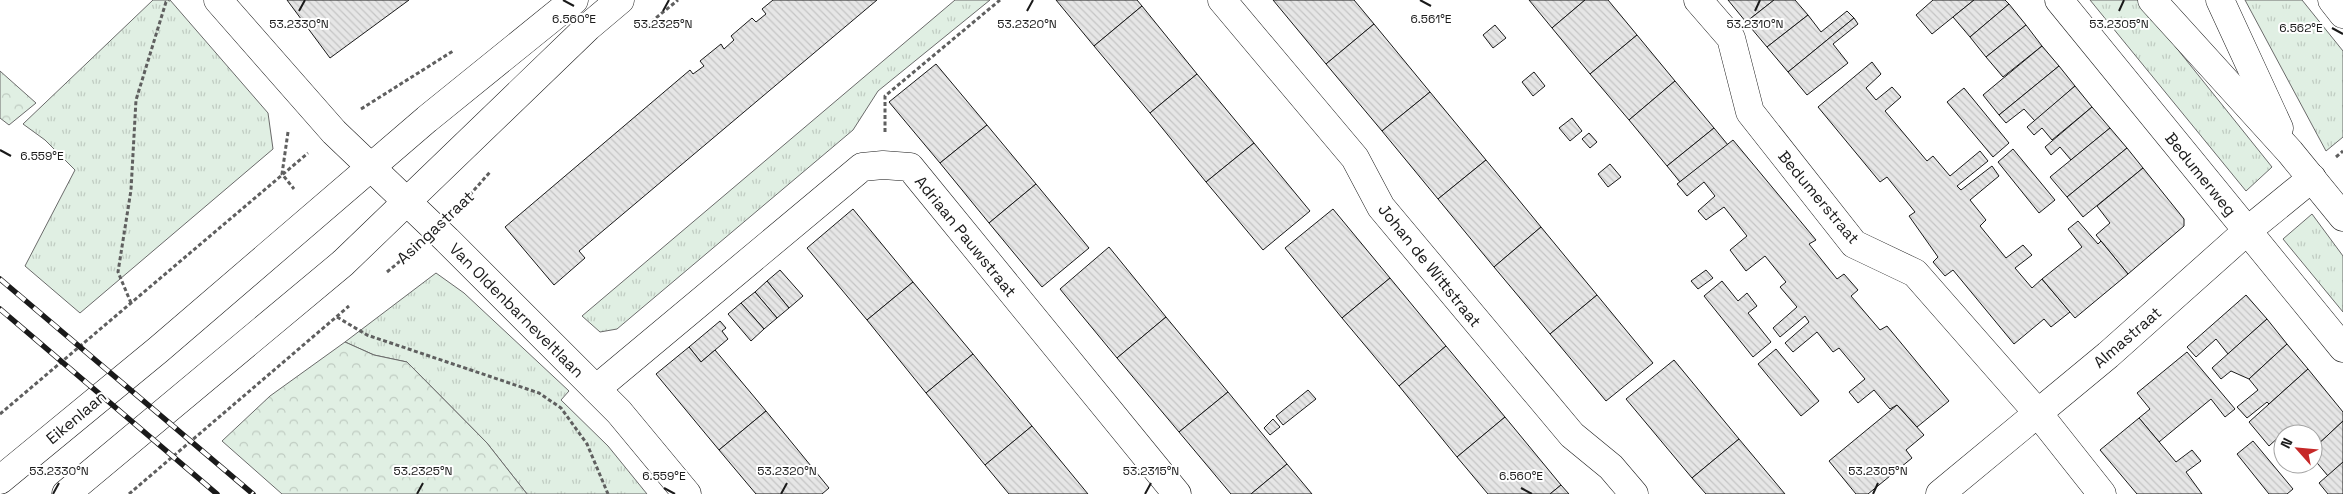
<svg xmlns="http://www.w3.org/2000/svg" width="2343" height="494" font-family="'Space Grotesk',sans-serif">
<defs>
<pattern id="grass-tufts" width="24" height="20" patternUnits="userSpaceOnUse" patternTransform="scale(1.25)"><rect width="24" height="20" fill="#e0efe3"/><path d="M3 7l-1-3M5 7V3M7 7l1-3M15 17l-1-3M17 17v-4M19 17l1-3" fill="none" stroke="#c0ccc2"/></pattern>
<pattern id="forest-crowns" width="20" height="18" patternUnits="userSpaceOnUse" patternTransform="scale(1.25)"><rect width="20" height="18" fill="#e0efe3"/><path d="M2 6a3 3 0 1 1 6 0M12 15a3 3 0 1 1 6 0" fill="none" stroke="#c0ccc2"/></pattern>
<pattern id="building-back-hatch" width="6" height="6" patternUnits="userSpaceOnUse" patternTransform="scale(1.25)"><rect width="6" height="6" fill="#e6e6e6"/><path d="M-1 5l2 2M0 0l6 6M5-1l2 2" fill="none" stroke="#c5c5c5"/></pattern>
</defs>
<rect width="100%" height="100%" fill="#fff"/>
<g fill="url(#grass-tufts)" stroke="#6a6a6a">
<path d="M 153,0 L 170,0 L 268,113 L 273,149 L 80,313 L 25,266 L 75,170 L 45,140 L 23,124 Z"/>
<path d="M 955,0 L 990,0 L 878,91 L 853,130 L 617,329 L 600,332 L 582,316 Z"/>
<path d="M 2090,0 L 2138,0 L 2272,167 L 2246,191 Z"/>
<path d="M 2245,0 L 2302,0 L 2343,51 L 2343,137 L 2326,151 Z"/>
<path d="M 2312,214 L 2343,256 L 2343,312 L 2283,239 Z"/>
<path d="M 436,273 L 464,293 L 569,391 L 561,400 L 608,446 L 647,494 L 527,494 L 487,443 L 407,362 L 374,355 L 345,342 Z"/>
</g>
<g fill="url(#forest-crowns)" stroke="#6a6a6a">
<path d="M 0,71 L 36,103 L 9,125 L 0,118 Z"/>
<path d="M 345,342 L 374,355 L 407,362 L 487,443 L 527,494 L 282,494 L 222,441 L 270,396 Z"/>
</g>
<g fill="url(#building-back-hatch)" stroke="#1a1a1a">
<path d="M 287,0 L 409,0 L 330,58 Z"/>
<path d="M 773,0 L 877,0 L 579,251 L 585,258 L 554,285 L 505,227 L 690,70 L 693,74 L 704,66 L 700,61 L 721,44 L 724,49 L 734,40 L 731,36 L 752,18 L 756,22 L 766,14 L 762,9 Z"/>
<path d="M 1056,0 L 1137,0 L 1142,6 L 1094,46 Z"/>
<path d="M 1273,0 L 1354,0 L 1374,24 L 1326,64 Z"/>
<path d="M 1529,0 L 1585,0 L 1552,28 Z"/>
<path d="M 1585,0 L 1608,0 L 1637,35 L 1590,74 L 1552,28 Z"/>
<path d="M 1728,0 L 1774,0 L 1746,22 Z"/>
<path d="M 1774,0 L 1795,0 L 1808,15 L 1767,47 L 1746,22 Z"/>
<path d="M 1933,0 L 1974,0 L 1932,34 L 1916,15 Z"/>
<path d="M 1974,0 L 2005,0 L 2009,4 L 1970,37 L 1953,17 Z"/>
<path d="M 2009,4 L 2026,25 L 1986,57 L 1970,37 Z"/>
<path d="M 1142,6 L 1197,74 L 1150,113 L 1094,46 Z"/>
<path d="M 1847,11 L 1854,18 L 1788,72 L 1767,47 L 1808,15 L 1821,32 Z"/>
<path d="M 1854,18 L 1858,24 L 1833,44 L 1848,63 L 1807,95 L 1788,72 Z"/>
<path d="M 1374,24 L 1430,92 L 1382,131 L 1326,64 Z"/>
<path d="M 1495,25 L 1506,38 L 1493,48 L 1483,35 Z"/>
<path d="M 2026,25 L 2042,46 L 2003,77 L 1986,57 Z"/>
<path d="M 1637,35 L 1675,81 L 1629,120 L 1590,74 Z"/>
<path d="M 2042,46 L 2059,66 L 1999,115 L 1983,95 Z"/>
<path d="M 1872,62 L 1881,74 L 1866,88 L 1876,100 L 1892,87 L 1901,97 L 1885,111 L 1927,161 L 1933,156 L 1950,176 L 1980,151 L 1988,161 L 1957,186 L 1961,190 L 1992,166 L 1999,176 L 1970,200 L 1986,220 L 1980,226 L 2006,258 L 2023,245 L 2032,255 L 2015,268 L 2032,288 L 2042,279 L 2070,312 L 2051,327 L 2044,319 L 2014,344 L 1953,270 L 1945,276 L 1933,262 L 1938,257 L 1909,216 L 1915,212 L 1887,177 L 1880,182 L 1818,107 Z"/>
<path d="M 936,64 L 987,125 L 940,163 L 889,102 Z"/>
<path d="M 2059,66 L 2075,86 L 2035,121 L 2024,109 L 2006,123 L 1999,115 Z"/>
<path d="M 1534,72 L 1545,86 L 1533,96 L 1522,82 Z"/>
<path d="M 1197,74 L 1254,143 L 1206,182 L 1150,113 Z"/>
<path d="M 1675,81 L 1714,128 L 1667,166 L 1629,120 Z"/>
<path d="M 2075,86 L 2092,107 L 2052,140 L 2042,128 L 2034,135 L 2027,127 Z"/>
<path d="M 1964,88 L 2009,143 L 1993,157 L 1947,102 Z"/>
<path d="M 1430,92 L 1486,160 L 1438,199 L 1382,131 Z"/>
<path d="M 2092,107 L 2110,128 L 2071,160 L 2060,147 L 2051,155 L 2045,147 Z"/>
<path d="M 1572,118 L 1582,131 L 1570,141 L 1559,128 Z"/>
<path d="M 987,125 L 1036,184 L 989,223 L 940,163 Z"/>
<path d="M 1714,128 L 1728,145 L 1680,182 L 1667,166 Z"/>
<path d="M 2110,128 L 2127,148 L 2067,197 L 2050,177 Z"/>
<path d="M 1589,133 L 1597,142 L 1590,148 L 1582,139 Z"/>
<path d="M 1733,140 L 1816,240 L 1809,244 L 1837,279 L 1844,274 L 1858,290 L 1851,296 L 1880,330 L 1887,326 L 1949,401 L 1917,427 L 1897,405 L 1890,409 L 1874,390 L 1858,403 L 1849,392 L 1865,379 L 1839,348 L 1833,352 L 1817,332 L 1793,352 L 1785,343 L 1809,322 L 1805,316 L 1780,337 L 1773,328 L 1797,307 L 1780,287 L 1786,282 L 1765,256 L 1746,271 L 1730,250 L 1747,236 L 1724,207 L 1706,220 L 1698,211 L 1715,196 L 1704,182 L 1687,196 L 1677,184 Z"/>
<path d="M 1254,143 L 1310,211 L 1263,250 L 1206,182 Z"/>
<path d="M 2127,148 L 2143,168 L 2083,217 L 2067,197 Z"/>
<path d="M 2013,149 L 2055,200 L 2039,213 L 1998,162 Z"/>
<path d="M 1486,160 L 1541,227 L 1494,267 L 1438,199 Z"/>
<path d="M 1610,164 L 1621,177 L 1608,187 L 1598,174 Z"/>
<path d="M 2143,168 L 2184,219 L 2184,226 L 2128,274 L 2096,235 L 2110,223 L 2097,206 Z"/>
<path d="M 1036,184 L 1089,248 L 1042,287 L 989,223 Z"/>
<path d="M 853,209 L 913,282 L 867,320 L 807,248 Z"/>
<path d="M 1333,209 L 1390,278 L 1342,318 L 1285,248 Z"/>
<path d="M 2078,221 L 2098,244 L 2101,241 L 2128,274 L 2075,318 L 2042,279 L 2082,247 L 2068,229 Z"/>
<path d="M 1541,227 L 1597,295 L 1550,334 L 1494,267 Z"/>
<path d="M 1109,247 L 1166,317 L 1117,358 L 1060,289 Z"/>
<path d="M 780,270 L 803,296 L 789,308 L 767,281 Z"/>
<path d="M 1706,270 L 1713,278 L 1698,289 L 1691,281 Z"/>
<path d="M 1390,278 L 1446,346 L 1399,386 L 1342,318 Z"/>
<path d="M 767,281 L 789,308 L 777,318 L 755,292 Z"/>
<path d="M 1722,281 L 1738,301 L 1747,293 L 1757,306 L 1748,313 L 1771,342 L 1753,357 L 1704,296 Z"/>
<path d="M 913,282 L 973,354 L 926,393 L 867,320 Z"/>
<path d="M 755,292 L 777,318 L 764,329 L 741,303 Z"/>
<path d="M 1597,295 L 1653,363 L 1606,401 L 1550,334 Z"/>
<path d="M 2246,295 L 2267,319 L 2228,354 L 2216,339 L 2196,357 L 2187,347 Z"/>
<path d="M 741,303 L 764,329 L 751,341 L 728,314 Z"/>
<path d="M 1166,317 L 1228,392 L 1179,432 L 1117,358 Z"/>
<path d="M 2267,319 L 2287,344 L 2249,379 L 2231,371 L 2221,379 L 2212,368 Z"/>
<path d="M 720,321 L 726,328 L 722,331 L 728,339 L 701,362 L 689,347 Z"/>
<path d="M 2287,344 L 2308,369 L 2269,404 L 2267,402 L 2247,418 L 2237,407 L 2258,390 L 2249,379 Z"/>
<path d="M 1446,346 L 1505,417 L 1457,457 L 1399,386 Z"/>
<path d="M 689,347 L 701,362 L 715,350 L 766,411 L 719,450 L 656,374 Z"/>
<path d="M 1776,349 L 1819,401 L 1801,416 L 1758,364 Z"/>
<path d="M 2187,352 L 2235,409 L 2225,417 L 2211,399 L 2159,442 L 2139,418 L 2150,409 L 2137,393 Z"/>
<path d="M 973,354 L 1032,426 L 985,465 L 926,393 Z"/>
<path d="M 1674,360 L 1739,439 L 1692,478 L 1626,399 Z"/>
<path d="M 2308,369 L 2343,412 L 2343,421 L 2313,449 L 2313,434 L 2283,434 L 2283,438 L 2281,435 L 2269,446 L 2249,422 Z"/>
<path d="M 1308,390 L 1316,399 L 1283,425 L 1276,416 Z"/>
<path d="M 1228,392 L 1287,464 L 1251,494 L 1231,494 L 1179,432 Z"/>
<path d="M 1897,405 L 1924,435 L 1906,450 L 1912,458 L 1868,494 L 1856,494 L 1829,461 Z"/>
<path d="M 766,411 L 829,488 L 822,494 L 756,494 L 719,450 Z"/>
<path d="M 1505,417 L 1561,485 L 1550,494 L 1488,494 L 1457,457 Z"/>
<path d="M 2139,418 L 2176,462 L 2192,450 L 2201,461 L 2186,472 L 2202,494 L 2137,494 L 2100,450 Z"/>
<path d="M 1273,419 L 1280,427 L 1270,435 L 1264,428 Z"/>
<path d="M 2343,421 L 2343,462 L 2328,476 L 2313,458 L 2313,449 Z"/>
<path d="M 1032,426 L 1088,494 L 1009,494 L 985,465 Z"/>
<path d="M 1739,439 L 1785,494 L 1706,494 L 1692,478 Z"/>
<path d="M 2253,441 L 2293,489 L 2287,494 L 2269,494 L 2237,454 Z"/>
<path d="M 2343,462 L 2343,494 L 2328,494 L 2319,483 Z"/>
<path d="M 1287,464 L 1312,494 L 1251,494 Z"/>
<path d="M 1561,485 L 1569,494 L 1550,494 Z"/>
</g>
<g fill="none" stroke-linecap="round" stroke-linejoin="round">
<g stroke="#1a1a1a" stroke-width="29">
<g id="street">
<path d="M 218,0 L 334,132 L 447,240 L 619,412 L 687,494"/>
<path d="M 1222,0 L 1355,158 L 1381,207 L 1572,435 L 1611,467 L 1634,494"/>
<path d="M 1698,0 L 1731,38 L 1750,112 L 1854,244 L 1915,273 L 2037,412 L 2102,494"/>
<path d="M 2059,0 L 2343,348"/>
<path d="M 2332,0 L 2343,14"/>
<path d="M 596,389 L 862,167 L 883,165 L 910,167 L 1177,494"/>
<path d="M 1940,494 L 2108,355 L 2247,231 L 2312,178"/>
</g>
</g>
<g stroke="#1a1a1a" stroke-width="29">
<g id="secondary">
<path d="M 2152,0 L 2290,152 L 2343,217"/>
<path d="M 2220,0 L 2279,128"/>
<path d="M 0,480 L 158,350 L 427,119 L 574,0"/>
<path d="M 66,494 L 343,263 L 588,27 L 620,0"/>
</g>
</g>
<g stroke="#5f5f5f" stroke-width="3" stroke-dasharray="4 2.5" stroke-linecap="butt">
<path d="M 646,26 L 678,0"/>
<path d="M 361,109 L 453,51"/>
<path d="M 288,132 L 282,174 L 294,189"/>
<path d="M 885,132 L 885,96 L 1000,0"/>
<path d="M 2336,157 L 2343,151"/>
<path d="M 461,205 L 490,172"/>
<path d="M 387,272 L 411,252"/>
<path d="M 131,303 L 118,272 L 131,190 L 136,100 L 166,2 L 169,0"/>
<path d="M 337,317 L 367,335 L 539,393 L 561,408 L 587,444 L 608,494"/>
<path d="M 0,414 L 308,153"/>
<path d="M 129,494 L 349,306"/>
</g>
<use href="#street" stroke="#fff" stroke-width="28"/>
<use href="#secondary" stroke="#fff" stroke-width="28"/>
<g stroke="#1a1a1a" stroke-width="5.5">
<g id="rail">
<path d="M 0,279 L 253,494"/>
<path d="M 0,309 L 217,494"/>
</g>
</g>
<use href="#rail" stroke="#fff" stroke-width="4" stroke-dasharray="11" stroke-linecap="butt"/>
</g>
<path fill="none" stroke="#1a1a1a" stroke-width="2" d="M 563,0 L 574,6M 1420,0 L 1431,6M 299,11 L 305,0M 663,11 L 669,0M 1027,11 L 1033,0M 1755,11 L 1760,0M 2119,11 L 2124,0M 2332,28 L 2343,34M 0,150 L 11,156M 664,488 L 675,494M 1521,488 L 1532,494M 53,494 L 59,483M 417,494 L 423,483M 781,494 L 787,483M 1145,494 L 1151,483M 1873,494 L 1878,483"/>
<g text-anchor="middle" stroke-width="4" stroke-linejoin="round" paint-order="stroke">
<g font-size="16" fill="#1a1a1a" stroke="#fff">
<text transform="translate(2201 174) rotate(51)" y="6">Bedumerweg</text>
<text transform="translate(1819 197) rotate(50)" y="6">Bedumerstraat</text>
<text transform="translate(435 227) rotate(-43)" y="6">Asingastraat</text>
<text transform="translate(966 236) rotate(51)" y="6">Adriaan Pauwstraat</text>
<text transform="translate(1430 265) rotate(51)" y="6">Johan de Wittstraat</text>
<text transform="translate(517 310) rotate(45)" y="6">Van Oldenbarneveltlaan</text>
<text transform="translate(2127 337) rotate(-41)" y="6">Almastraat</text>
<text transform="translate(76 417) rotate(-40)" y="6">Eikenlaan</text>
</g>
</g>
<g font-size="12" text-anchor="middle" fill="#1a1a1a" stroke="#fff" stroke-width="4" stroke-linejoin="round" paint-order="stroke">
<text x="574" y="23">6.560°E</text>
<text x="1431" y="23">6.561°E</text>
<text x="299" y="28">53.2330°N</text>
<text x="663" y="28">53.2325°N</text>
<text x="1027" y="28">53.2320°N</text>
<text x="1755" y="28">53.2310°N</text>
<text x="2119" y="28">53.2305°N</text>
<text x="2301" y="32">6.562°E</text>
<text x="42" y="160">6.559°E</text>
<text x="59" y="475">53.2330°N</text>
<text x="423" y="475">53.2325°N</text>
<text x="787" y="475">53.2320°N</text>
<text x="1151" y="475">53.2315°N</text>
<text x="1878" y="475">53.2305°N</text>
<text x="664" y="480">6.559°E</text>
<text x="1521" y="480">6.560°E</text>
</g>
<g transform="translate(2298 449) rotate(297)"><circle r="24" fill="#ffffff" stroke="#a3a3a3"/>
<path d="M0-4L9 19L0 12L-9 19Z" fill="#c62828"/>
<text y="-8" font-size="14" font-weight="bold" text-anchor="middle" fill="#1a1a1a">N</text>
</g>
</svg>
